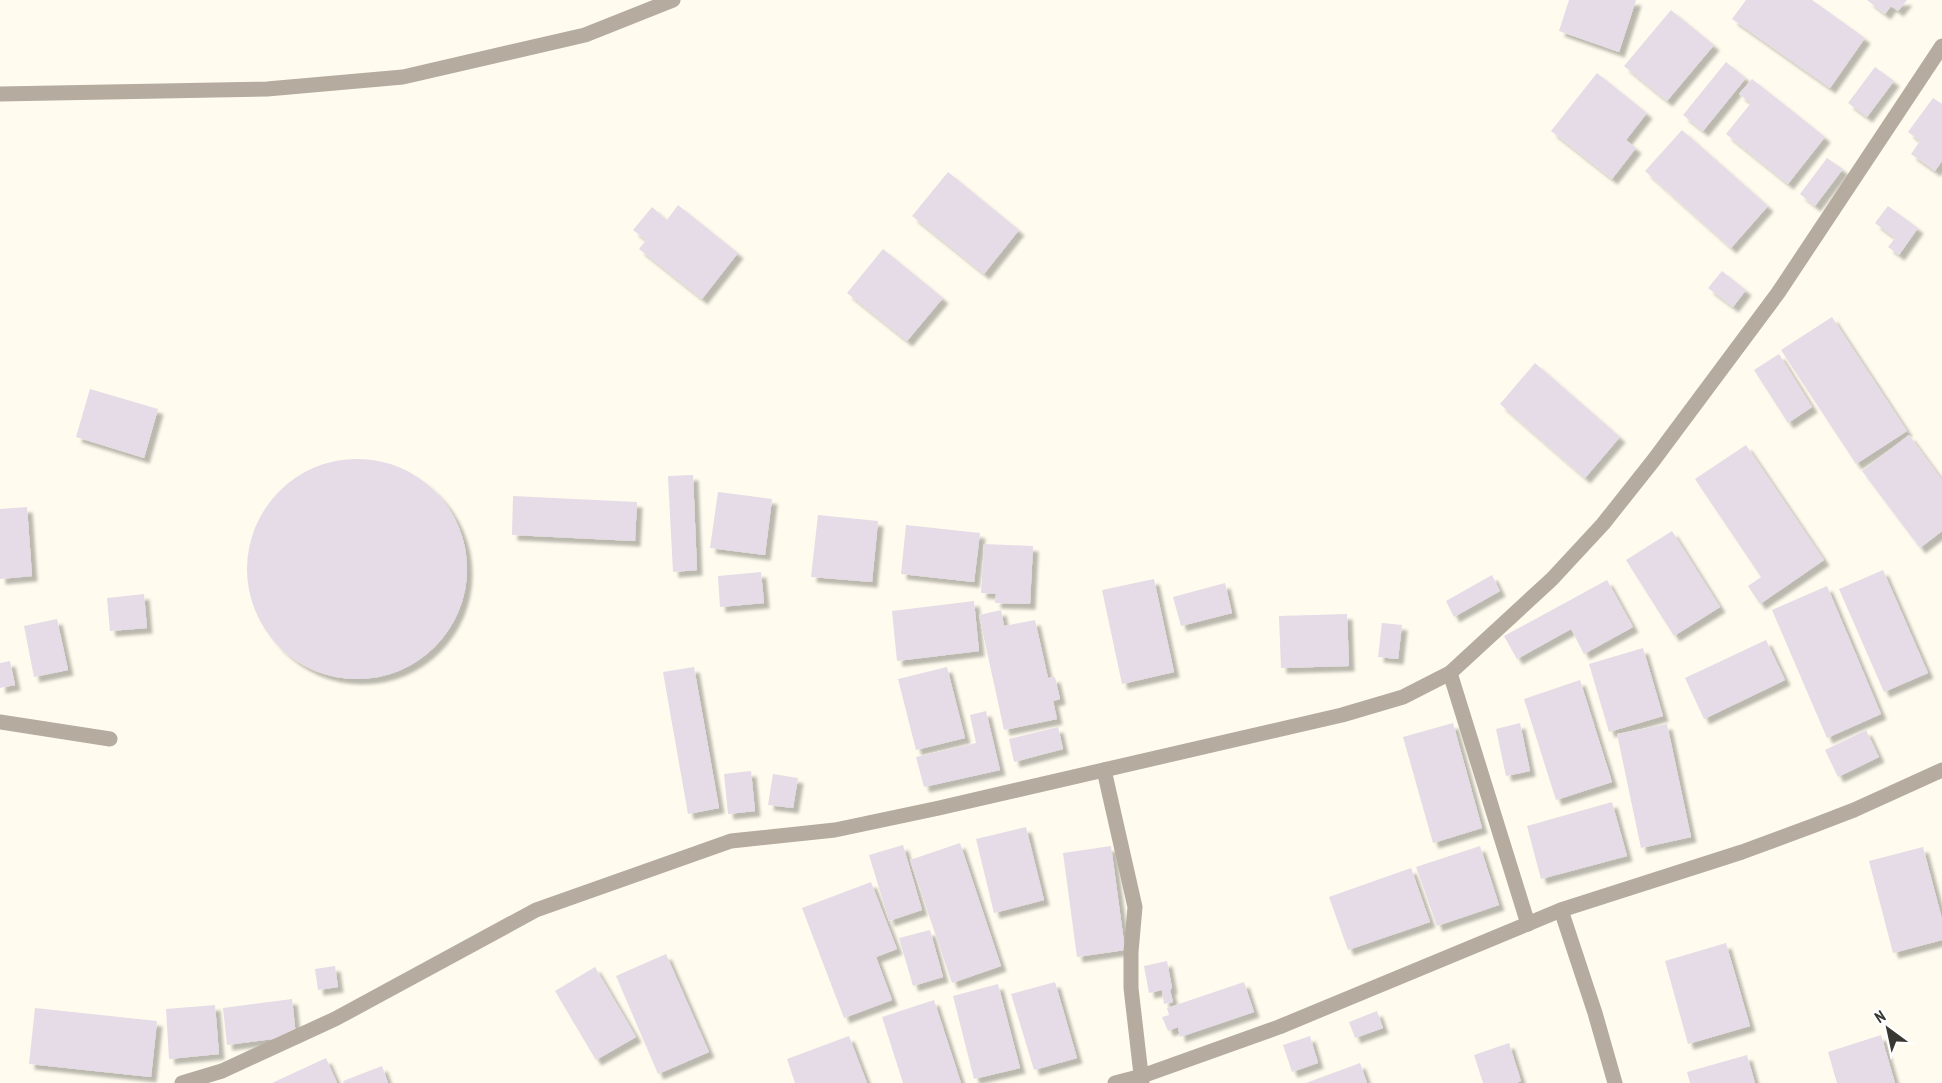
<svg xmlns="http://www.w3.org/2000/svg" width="1942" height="1083" font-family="'PT Sans Narrow',sans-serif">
<defs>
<filter id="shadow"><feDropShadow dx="5.5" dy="5.5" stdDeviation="1.5" flood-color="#0004"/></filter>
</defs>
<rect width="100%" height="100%" fill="#fffbee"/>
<g fill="#e5dce7" filter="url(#shadow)">
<path d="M 1569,0 L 1636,0 L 1619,52 L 1559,31 Z"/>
<path d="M 1746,0 L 1812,0 L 1865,38 L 1830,88 L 1732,19 Z"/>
<path d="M 1867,0 L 1907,0 L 1898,11 L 1891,6 L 1885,14 Z"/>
<path d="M 1671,10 L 1714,45 L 1667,101 L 1624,66 Z"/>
<path d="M 1726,62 L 1746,78 L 1703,131 L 1683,115 Z"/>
<path d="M 1875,67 L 1894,81 L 1867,117 L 1848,103 Z"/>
<path d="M 1597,73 L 1647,113 L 1626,140 L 1636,148 L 1612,179 L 1551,131 Z"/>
<path d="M 1752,79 L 1825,137 L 1788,184 L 1726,134 L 1751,103 L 1739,94 Z"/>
<path d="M 1933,98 L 1942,104 L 1942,161 L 1935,171 L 1911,154 L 1920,141 L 1908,132 Z"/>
<path d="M 1682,130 L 1768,206 L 1731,248 L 1645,171 Z"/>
<path d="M 1827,158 L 1843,169 L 1815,206 L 1800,194 Z"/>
<path d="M 948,172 L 1019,230 L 984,274 L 912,216 Z"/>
<path d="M 678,205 L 738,253 L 702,299 L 639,249 L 646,240 L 633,230 L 652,207 L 667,220 Z"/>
<path d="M 1888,206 L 1918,228 L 1899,255 L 1888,247 L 1895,238 L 1875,223 Z"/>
<path d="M 883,249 L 943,298 L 907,341 L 847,293 Z"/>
<path d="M 1722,271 L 1746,290 L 1733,307 L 1708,288 Z"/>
<path d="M 1832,317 L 1907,431 L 1856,464 L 1781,350 Z"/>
<path d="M 1779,354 L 1812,407 L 1788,423 L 1754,370 Z"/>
<path d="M 1535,363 L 1620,437 L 1585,478 L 1500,404 Z"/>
<path d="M 90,389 L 158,409 L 144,458 L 76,437 Z"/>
<path d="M 1909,435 L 1942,480 L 1942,531 L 1920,548 L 1862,471 Z"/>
<path d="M 1746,445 L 1824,560 L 1760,604 L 1748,586 L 1761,577 L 1695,479 Z"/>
<circle cx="357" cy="569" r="110"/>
<path d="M 693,475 L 697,570 L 673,572 L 668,476 Z"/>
<path d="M 718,492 L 772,499 L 765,555 L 710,548 Z"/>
<path d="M 513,496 L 637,502 L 635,541 L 512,535 Z"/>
<path d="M 27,507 L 32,576 L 0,579 L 0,509 Z"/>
<path d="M 818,515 L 878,521 L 872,582 L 811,577 Z"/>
<path d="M 906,525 L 980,533 L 974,582 L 901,574 Z"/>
<path d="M 1672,531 L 1720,607 L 1674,636 L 1626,560 Z"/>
<path d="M 984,544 L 1033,546 L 1030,604 L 995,603 L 996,594 L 981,593 Z"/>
<path d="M 1883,570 L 1928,673 L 1884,692 L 1839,589 Z"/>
<path d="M 761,572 L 764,603 L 720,607 L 718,576 Z"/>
<path d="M 1492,575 L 1500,591 L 1454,617 L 1446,601 Z"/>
<path d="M 1154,579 L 1174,672 L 1122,684 L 1102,590 Z"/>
<path d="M 1607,580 L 1633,627 L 1584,654 L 1571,629 L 1517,659 L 1504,636 Z"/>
<path d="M 1225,583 L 1232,613 L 1181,626 L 1173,597 Z"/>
<path d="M 1827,586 L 1881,714 L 1827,738 L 1772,610 Z"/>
<path d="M 144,594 L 147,628 L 110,631 L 107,598 Z"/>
<path d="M 974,601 L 979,651 L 897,661 L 892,611 Z"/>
<path d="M 1001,610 L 1004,626 L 1035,620 L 1048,678 L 1055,677 L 1060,699 L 1053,701 L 1057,719 L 1004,730 L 979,615 Z"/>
<path d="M 1347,614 L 1349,666 L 1281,668 L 1279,616 Z"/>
<path d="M 57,619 L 68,670 L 34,677 L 24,626 Z"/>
<path d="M 1382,623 L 1402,625 L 1398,659 L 1378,657 Z"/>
<path d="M 1766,640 L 1785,680 L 1704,719 L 1685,678 Z"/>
<path d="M 1643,648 L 1663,716 L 1609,732 L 1589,664 Z"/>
<path d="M 10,661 L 15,685 L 0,688 L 0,663 Z"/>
<path d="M 694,667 L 719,808 L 688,814 L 663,672 Z"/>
<path d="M 947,667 L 965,738 L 916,750 L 898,679 Z"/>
<path d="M 1580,680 L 1612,782 L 1556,800 L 1524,699 Z"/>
<path d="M 986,711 L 1000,770 L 924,787 L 916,757 L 976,743 L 970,715 Z"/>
<path d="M 1453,723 L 1482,828 L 1433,843 L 1403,737 Z"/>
<path d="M 1520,723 L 1530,771 L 1506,776 L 1496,729 Z"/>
<path d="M 1667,724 L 1691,837 L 1641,848 L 1617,734 Z"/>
<path d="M 1058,727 L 1063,749 L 1014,762 L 1009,739 Z"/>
<path d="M 1866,730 L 1879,757 L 1838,777 L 1825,750 Z"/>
<path d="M 751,771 L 755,811 L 728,814 L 724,774 Z"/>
<path d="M 773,774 L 798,778 L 793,808 L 768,805 Z"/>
<path d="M 1612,802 L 1627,856 L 1541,879 L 1527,826 Z"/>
<path d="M 1026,827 L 1044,900 L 994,913 L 976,839 Z"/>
<path d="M 960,843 L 1001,966 L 952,983 L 910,860 Z"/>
<path d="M 903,845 L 922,910 L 889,921 L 869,855 Z"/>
<path d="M 1111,846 L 1125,950 L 1077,957 L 1063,853 Z"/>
<path d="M 1480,846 L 1499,905 L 1437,926 L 1416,867 Z"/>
<path d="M 1923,847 L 1942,919 L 1942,940 L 1893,953 L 1869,861 Z"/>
<path d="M 1411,868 L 1430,922 L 1348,950 L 1329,897 Z"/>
<path d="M 871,882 L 897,949 L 876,957 L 892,1000 L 844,1018 L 802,908 Z"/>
<path d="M 930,930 L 943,977 L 913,986 L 899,938 Z"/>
<path d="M 1726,943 L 1750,1026 L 1688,1044 L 1665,961 Z"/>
<path d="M 666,954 L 709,1052 L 658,1074 L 616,976 Z"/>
<path d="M 1167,961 L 1172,988 L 1170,990 L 1173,1002 L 1164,1004 L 1162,990 L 1149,993 L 1144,966 Z"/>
<path d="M 335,966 L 338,987 L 318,990 L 315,969 Z"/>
<path d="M 595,967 L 636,1037 L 596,1060 L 555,991 Z"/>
<path d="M 1055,982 L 1077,1058 L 1034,1070 L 1011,994 Z"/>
<path d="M 1244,982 L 1254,1012 L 1180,1037 L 1178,1027 L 1168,1031 L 1162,1017 L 1169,1015 L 1167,1008 Z"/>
<path d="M 998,984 L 1020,1068 L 974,1079 L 953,996 Z"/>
<path d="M 292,999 L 296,1036 L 227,1045 L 223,1008 Z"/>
<path d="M 934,1000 L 961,1083 L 903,1083 L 882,1017 Z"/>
<path d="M 215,1005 L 219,1054 L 169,1059 L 166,1009 Z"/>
<path d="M 35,1008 L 157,1021 L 151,1077 L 29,1064 Z"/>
<path d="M 1377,1011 L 1383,1028 L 1355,1038 L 1349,1022 Z"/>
<path d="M 1881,1035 L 1895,1083 L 1837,1083 L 1828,1052 Z"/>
<path d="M 849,1036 L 867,1083 L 795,1083 L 787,1059 Z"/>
<path d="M 1310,1036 L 1318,1063 L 1292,1072 L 1283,1045 Z"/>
<path d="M 1509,1043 L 1521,1081 L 1516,1083 L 1483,1083 L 1474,1055 Z"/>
<path d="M 1747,1055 L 1755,1083 L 1690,1083 L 1687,1072 Z"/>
<path d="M 326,1058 L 337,1083 L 272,1083 Z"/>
<path d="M 1360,1063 L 1367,1083 L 1306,1083 Z"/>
<path d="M 382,1066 L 388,1083 L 344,1083 L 343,1081 Z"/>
</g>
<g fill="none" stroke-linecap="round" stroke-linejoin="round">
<path stroke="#b5ab9e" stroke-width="15" d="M 0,94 L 267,89 L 403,77 L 585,35 L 673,0"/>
<g stroke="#b5ab9e" stroke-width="15">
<path d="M 1450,673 L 1528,924"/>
<path d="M 0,722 L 110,739"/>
<path d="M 1104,770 L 1135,907 L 1131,952 L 1131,988 L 1142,1083"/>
<path d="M 1561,910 L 1595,1013 L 1615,1083"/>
<path d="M 182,1083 L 222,1071 L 335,1019 L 536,910 L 731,841 L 835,830 L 939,808 L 1342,715 L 1403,697 L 1450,673 L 1552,579 L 1603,524 L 1653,461 L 1778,293 L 1942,46"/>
<path d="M 1115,1083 L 1142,1076 L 1279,1027 L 1561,910 L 1742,852 L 1815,825 L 1854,810 L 1942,770"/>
</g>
</g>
<g transform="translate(1888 1029) rotate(327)" stroke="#ffffff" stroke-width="4.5" paint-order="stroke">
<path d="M0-4.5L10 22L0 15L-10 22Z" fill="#383732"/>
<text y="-9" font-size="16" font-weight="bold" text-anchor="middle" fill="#383732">N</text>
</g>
</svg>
